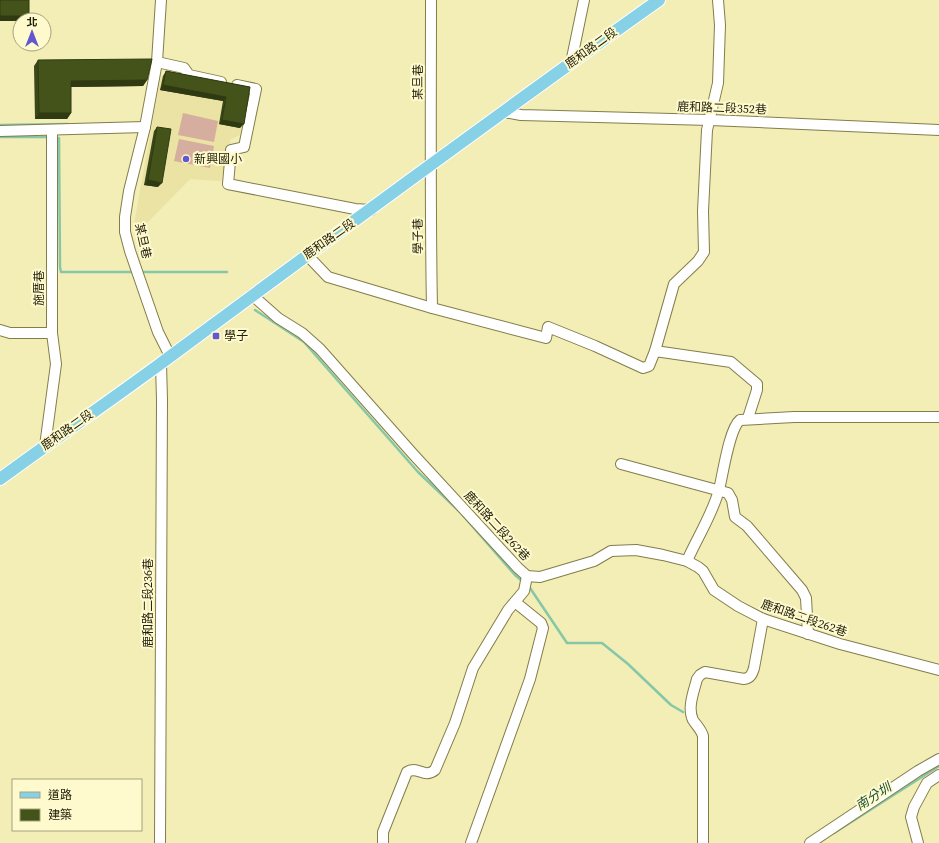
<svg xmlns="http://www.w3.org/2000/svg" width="939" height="843" font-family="'Source Serif 4','Noto Sans TC',serif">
<rect width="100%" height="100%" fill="#f3edb6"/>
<path fill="#eae3a4" d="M 161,75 L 249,91 L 240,135 L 231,139 L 221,181 L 190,179 L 145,225 L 134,224 Z"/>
<g fill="#d5ae9f">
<path d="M 183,113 L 218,121 L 214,142 L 178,135 Z"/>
<path d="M 179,139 L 214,146 L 210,168 L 174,161 Z"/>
</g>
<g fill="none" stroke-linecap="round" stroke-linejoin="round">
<g stroke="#85c7a7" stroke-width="2.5">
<path d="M 0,125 L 68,124"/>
<path d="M 0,137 L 49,137"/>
<path d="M 54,138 L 59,138 L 60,267 L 61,272 L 135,272"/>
<path d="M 140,272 L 227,272"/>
<path d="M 255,310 L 304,342 L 418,472 L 460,512 L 515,575 L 522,581"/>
<path d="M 528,585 L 567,643 L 602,643 L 628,664 L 671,705 L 683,712"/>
<path d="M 834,833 L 939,766"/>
</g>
<g stroke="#837d4a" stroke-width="12">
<g id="minor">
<path d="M 161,0 L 157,62 L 145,127 L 129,191 L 125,217 L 125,232 L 130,251 L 158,332 L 170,356"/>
<path d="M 431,0 C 431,103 430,205 432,308"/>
<path d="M 157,62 L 184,68 L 189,75 L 221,82"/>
<path d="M 571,63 L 584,0"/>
<path d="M 237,85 L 256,89 L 244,147 L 231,150 L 228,184 L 355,209 L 371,210"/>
<path d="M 504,112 L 521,115 L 710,120 L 939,130"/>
<path d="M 0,131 L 145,127"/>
<path d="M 307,255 L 328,277 L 432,308 L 546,338 L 548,327 L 595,346 L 643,368 L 649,366 L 655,351 L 731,362 L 757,384 L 757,390 L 748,418"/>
<path d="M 252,295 L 278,318 L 302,333 L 320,349 L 413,454 L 518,568 L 527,576 L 540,577 L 594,561 L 611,551 L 636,550 L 663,555 L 687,561 L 698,567 L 703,571 L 714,590 L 738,606 L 763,619 L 840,644 L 939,670"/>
<path d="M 0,330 L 10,333 L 52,333"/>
<path d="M 655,351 L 674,284 L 698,261 L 704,252 L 703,211 L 707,130 L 718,83 L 720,25 L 718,0"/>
<path d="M 45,446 L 56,364 L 52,333 L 52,130"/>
<path d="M 621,464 L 728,493 L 732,500 L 735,517 L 747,526 L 802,590 L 806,598 L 808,634"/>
<path d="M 687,561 C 697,538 712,515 719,490 C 723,474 729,429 740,420 L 794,417 L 939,417"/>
<path d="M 160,843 L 162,400 L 161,364"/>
<path d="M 383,843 L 383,832 L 407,772 C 417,765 424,779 435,770 L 455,723 L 473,668 L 508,610 L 524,591 L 527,576"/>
<path d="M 471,843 L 530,679 L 543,628 L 541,623 L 515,602"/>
<path d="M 703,843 L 703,736 C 701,729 696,725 693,720 C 687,708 694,691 697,679 L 700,675 L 705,672 L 744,679 C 750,678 752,675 754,668 L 763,619"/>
<path d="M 810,843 L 918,771 L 939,759"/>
<path d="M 918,843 L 911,817 L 914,807 L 927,783 L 939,775"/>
</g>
</g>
<g stroke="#fff" stroke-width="14">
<path id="major" d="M 0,479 C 53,440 107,403 160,364 C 325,242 491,119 659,0"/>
</g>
<use href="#minor" stroke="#fff" stroke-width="10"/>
<use href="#major" stroke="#87d1e7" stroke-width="12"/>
</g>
<g fill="#3a4716">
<path d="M 38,60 L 147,80 L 143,86 L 71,87 L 71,113 L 67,119 L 35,119 L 34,66 Z"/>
<path d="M 166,71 L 250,87 L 240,128 L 219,124 L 223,101 L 160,90 L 163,76 Z"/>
<path d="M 157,127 L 158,187 L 144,185 L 154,131 Z"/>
</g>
<g fill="#303a12">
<path d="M 0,16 L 29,16 L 26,20 L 20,20 L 20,21 L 0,21 Z"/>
<path d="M 147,80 L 143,86 L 67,87 L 71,81 Z"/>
<path d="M 163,85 L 226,97 L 223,101 L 160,90 Z"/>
<path d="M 39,113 L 71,113 L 67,119 L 35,119 Z"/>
<path d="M 222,120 L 244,124 L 240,128 L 219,124 Z"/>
<path d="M 148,180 L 162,183 L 158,187 L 144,185 Z"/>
</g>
<g fill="#44531a" stroke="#303a12">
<rect x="0" y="0" width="29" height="16"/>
<path d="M 152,59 L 147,80 L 71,81 L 71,113 L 39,113 L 38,60 Z"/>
<path d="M 166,71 L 250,87 L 244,124 L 222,120 L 226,97 L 163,85 Z"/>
<path d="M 157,127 L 171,129 L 162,183 L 148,180 Z"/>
</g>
<g fill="#6157d0" stroke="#feface" stroke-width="1.5">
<circle cx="186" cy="159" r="4"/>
<rect x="212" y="332" width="8" height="8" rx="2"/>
</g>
<g text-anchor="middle" stroke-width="4" stroke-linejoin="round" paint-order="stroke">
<g font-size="12" fill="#211e09" stroke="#feface">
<text transform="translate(591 48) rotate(-36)" y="4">鹿和路二段</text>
<text transform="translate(418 82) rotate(-90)" y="4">某旦巷</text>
<text transform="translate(722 108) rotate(2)" y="4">鹿和路二段352巷</text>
<text transform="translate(418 236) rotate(-91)" y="4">學子巷</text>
<text transform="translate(329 239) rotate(-35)" y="4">鹿和路二段</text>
<text transform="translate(143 241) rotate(77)" y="4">某旦巷</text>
<text transform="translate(39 288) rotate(-90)" y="4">施厝巷</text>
<text transform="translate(67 430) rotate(-35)" y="4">鹿和路二段</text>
<text transform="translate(497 526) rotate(47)" y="4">鹿和路二段262巷</text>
<text transform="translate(148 603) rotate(-90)" y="4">鹿和路二段236巷</text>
<text transform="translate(804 618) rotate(19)" y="4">鹿和路二段262巷</text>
</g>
<g font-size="12" fill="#211e09" stroke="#feface" text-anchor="start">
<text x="194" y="163">新興國小</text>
<text x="224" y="340">學子</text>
</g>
<g font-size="13" font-style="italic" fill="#1c503a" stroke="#feface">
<text transform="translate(873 796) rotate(-33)" y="5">南分圳</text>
</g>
</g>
<rect x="12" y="779" width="130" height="52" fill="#feface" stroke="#a6a27f"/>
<rect x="20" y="792" width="20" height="6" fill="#87d1e7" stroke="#a6a27f"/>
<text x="48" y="799" font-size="12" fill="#211e09">道路</text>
<rect x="20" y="809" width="20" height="12" fill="#44531a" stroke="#a6a27f"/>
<text x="48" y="819" font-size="12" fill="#211e09">建築</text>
<g transform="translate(32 32)"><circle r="19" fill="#feface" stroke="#a6a27f"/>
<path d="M0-3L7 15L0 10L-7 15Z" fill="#6157d0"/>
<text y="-6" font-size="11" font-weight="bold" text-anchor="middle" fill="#211e09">北</text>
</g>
</svg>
